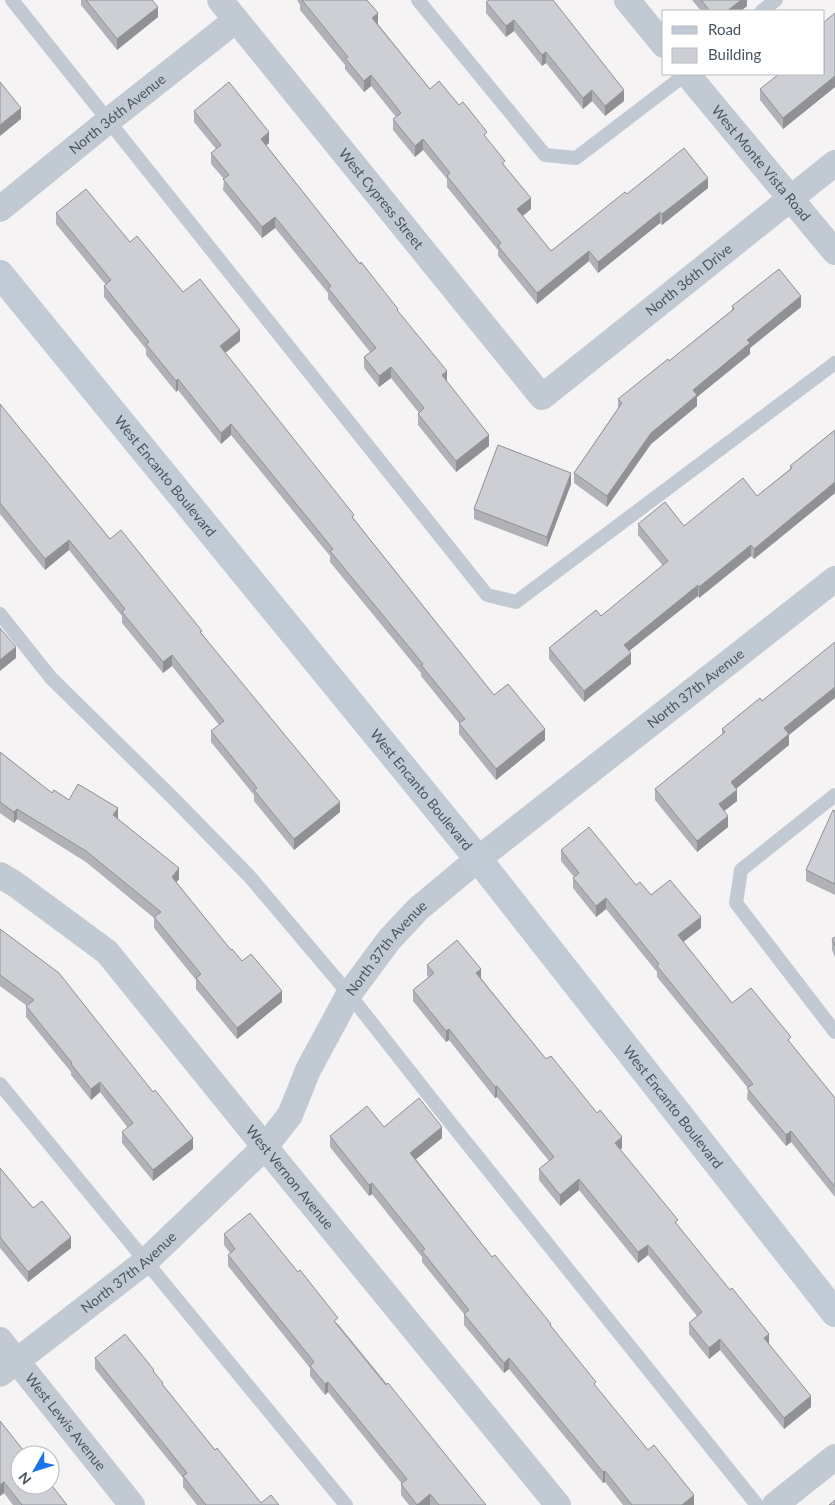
<svg xmlns="http://www.w3.org/2000/svg" width="835" height="1505" font-family="Lato,sans-serif">
<rect width="100%" height="100%" fill="#f5f3f3"/>
<g fill="none" stroke-linecap="round" stroke-linejoin="round">
<g stroke="#c1cad2" stroke-width="14">
<path d="M 12,0 L 487,595 L 516,602 L 835,363"/>
<path d="M 418,0 L 545,155 L 576,158 L 686,74"/>
<path d="M 762,11 L 776,0"/>
<path d="M 0,614 L 51,678 L 174,799 L 250,877 L 349,994 L 445,1116 L 757,1505"/>
<path d="M 835,795 L 741,870 L 736,903 L 835,1032"/>
<path d="M 0,1084 L 346,1505"/>
</g>
<g stroke="#c1cad2" stroke-width="26">
<path id="s1" d="M 220,0 L 542,397 L 835,163"/>
<path d="M 627,0 L 664,45"/>
<path id="s2" d="M 687,74 L 835,252"/>
<path id="s3" d="M 0,209 L 108,121 L 236,20"/>
<path id="s4" d="M 0,875 L 15,884 L 107,952 L 265,1147 L 558,1505"/>
<path id="s5" d="M 0,1340 L 132,1505"/>
<path id="s6" d="M 0,1374 L 146,1261 L 265,1147 L 290,1115 L 308,1070 L 349,994 L 389,940 L 418,909 L 478,859 L 835,579"/>
<path d="M 775,1505 L 835,1457"/>
</g>
<path stroke="#c1cbd6" stroke-width="28" id="s7" d="M 0,274 L 478,859 L 835,1313"/>
</g>
<g fill="#b0b2b7">
<path d="M 81,0 L 152,0 L 158,17 L 117,50 L 81,5 Z"/>
<path d="M 297,0 L 367,0 L 378,24 L 430,89 L 487,139 L 505,166 L 531,209 L 523,216 L 551,251 L 627,194 L 708,188 L 662,225 L 660,223 L 598,273 L 589,261 L 537,304 L 498,256 L 498,250 L 447,187 L 447,179 L 423,150 L 415,157 L 393,130 L 393,119 L 396,117 L 371,86 L 364,92 L 345,69 L 345,65 L 300,10 L 300,5 Z"/>
<path d="M 489,0 L 624,101 L 605,116 L 592,101 L 583,109 L 546,63 L 542,66 L 514,31 L 506,37 L 486,13 L 486,2 Z"/>
<path d="M 692,0 L 747,0 L 747,6 L 741,11 L 701,11 Z"/>
<path d="M 835,13 L 835,87 L 783,129 L 760,100 L 760,89 L 824,74 Z"/>
<path d="M 194,111 L 269,143 L 266,145 L 398,312 L 447,382 L 489,446 L 456,472 L 418,425 L 418,414 L 419,413 L 391,378 L 379,387 L 364,368 L 364,357 L 370,352 L 328,299 L 328,293 L 275,228 L 262,238 L 223,190 L 224,179 L 211,164 L 211,153 L 216,149 L 194,122 Z"/>
<path d="M 56,213 L 130,242 L 183,292 L 240,341 L 225,353 L 354,519 L 494,695 L 545,740 L 496,780 L 459,734 L 459,723 L 421,676 L 421,673 L 330,562 L 330,556 L 231,435 L 221,444 L 178,390 L 176,392 L 146,355 L 146,349 L 104,297 L 104,286 L 106,285 L 56,224 Z"/>
<path d="M 732,306 L 801,307 L 750,348 L 750,354 L 697,397 L 697,406 L 651,444 L 607,507 L 574,483 L 574,473 L 618,408 L 618,399 L 669,361 L 732,310 Z"/>
<path d="M 0,404 L 110,539 L 202,634 L 340,812 L 294,850 L 254,801 L 254,795 L 211,742 L 211,731 L 219,725 L 172,666 L 163,673 L 122,623 L 122,616 L 69,550 L 45,570 L 0,514 Z"/>
<path d="M 835,430 L 835,493 L 754,559 L 751,556 L 699,598 L 698,596 L 629,651 L 631,664 L 584,702 L 549,659 L 549,648 L 601,616 L 663,566 L 638,535 L 638,524 L 684,526 L 757,496 L 790,469 L 790,466 Z"/>
<path d="M 571,484 L 547,547 L 474,519 L 474,509 Z"/>
<path d="M 722,729 L 789,735 L 789,745 L 736,788 L 737,801 L 724,811 L 728,827 L 697,852 L 655,800 L 655,789 L 722,735 Z"/>
<path d="M 0,752 L 52,793 L 69,800 L 118,819 L 179,879 L 176,882 L 231,950 L 282,1002 L 237,1039 L 196,989 L 196,980 L 154,928 L 154,918 L 86,862 L 17,819 L 14,823 L 0,813 Z"/>
<path d="M 835,811 L 835,895 L 806,881 L 806,870 Z"/>
<path d="M 561,850 L 636,885 L 701,928 L 683,942 L 732,1003 L 791,1044 L 835,1098 L 835,1197 L 791,1142 L 786,1146 L 747,1099 L 748,1088 L 657,977 L 657,972 L 606,909 L 596,917 L 573,888 L 573,878 L 574,877 L 561,861 Z"/>
<path d="M 0,929 L 193,1149 L 153,1181 L 122,1143 L 122,1132 L 128,1128 L 100,1092 L 91,1100 L 71,1075 L 71,1072 L 26,1017 L 26,1006 L 27,1006 L 0,986 Z"/>
<path d="M 835,937 L 835,957 L 832,950 L 832,939 Z"/>
<path d="M 427,965 L 481,978 L 546,1059 L 622,1148 L 620,1150 L 769,1344 L 811,1407 L 784,1429 L 720,1350 L 709,1359 L 689,1334 L 689,1323 L 697,1316 L 648,1255 L 638,1263 L 579,1190 L 560,1206 L 539,1180 L 539,1169 L 549,1161 L 497,1097 L 495,1098 L 449,1040 L 446,1042 L 413,1001 L 413,990 L 429,977 L 427,976 Z"/>
<path d="M 384,1127 L 442,1138 L 416,1159 L 492,1257 L 551,1326 L 596,1387 L 648,1450 L 694,1505 L 623,1505 L 605,1482 L 603,1483 L 509,1369 L 504,1373 L 464,1325 L 464,1314 L 422,1262 L 422,1257 L 372,1194 L 369,1196 L 330,1147 L 330,1136 Z"/>
<path d="M 0,1168 L 33,1208 L 71,1248 L 28,1282 L 0,1248 Z"/>
<path d="M 224,1234 L 338,1324 L 486,1505 L 409,1505 L 401,1495 L 401,1484 L 402,1484 L 328,1392 L 325,1395 L 310,1376 L 310,1368 L 228,1266 L 228,1255 L 230,1253 L 224,1245 Z"/>
<path d="M 95,1358 L 154,1372 L 163,1385 L 215,1450 L 261,1503 L 279,1505 L 197,1505 L 183,1487 L 183,1478 L 95,1369 Z"/>
<path d="M 0,1421 L 67,1505 L 13,1505 L 4,1493 L 0,1496 Z"/>
</g>
<g fill="#909195">
<path d="M 741,0 L 747,0 L 747,6 L 741,11 L 727,11 Z"/>
<path d="M 158,7 L 158,17 L 117,50 L 117,39 Z"/>
<path d="M 378,13 L 378,24 L 372,18 Z"/>
<path d="M 514,20 L 514,31 L 506,37 L 506,26 Z"/>
<path d="M 546,52 L 546,63 L 542,66 L 542,55 Z"/>
<path d="M 371,75 L 371,86 L 364,92 L 364,81 Z"/>
<path d="M 835,76 L 835,87 L 783,129 L 783,118 Z"/>
<path d="M 592,90 L 592,101 L 583,109 L 583,98 Z"/>
<path d="M 624,90 L 624,101 L 605,116 L 605,106 Z"/>
<path d="M 21,108 L 21,119 L 0,136 L 0,125 Z"/>
<path d="M 269,132 L 269,143 L 261,150 L 261,139 Z"/>
<path d="M 423,139 L 423,150 L 415,157 L 415,146 Z"/>
<path d="M 708,178 L 708,188 L 662,225 L 662,214 Z"/>
<path d="M 531,198 L 531,209 L 517,220 L 517,209 Z"/>
<path d="M 660,212 L 660,223 L 598,273 L 598,262 Z"/>
<path d="M 275,217 L 275,228 L 262,238 L 262,227 Z"/>
<path d="M 589,251 L 589,261 L 537,304 L 537,293 Z"/>
<path d="M 801,296 L 801,307 L 750,348 L 750,354 L 697,397 L 697,406 L 651,444 L 607,507 L 607,496 L 651,433 L 693,390 L 747,340 Z"/>
<path d="M 240,330 L 240,341 L 220,357 L 220,346 Z"/>
<path d="M 391,367 L 391,378 L 379,387 L 379,376 Z"/>
<path d="M 447,371 L 447,382 L 442,375 Z"/>
<path d="M 178,379 L 178,390 L 176,392 L 176,381 Z"/>
<path d="M 231,424 L 231,435 L 221,444 L 221,433 Z"/>
<path d="M 489,435 L 489,446 L 456,472 L 456,461 Z"/>
<path d="M 571,473 L 571,484 L 547,547 L 547,537 Z"/>
<path d="M 835,482 L 835,493 L 754,559 L 754,549 Z"/>
<path d="M 69,540 L 69,550 L 45,570 L 45,559 Z"/>
<path d="M 751,545 L 751,556 L 699,598 L 699,587 Z"/>
<path d="M 698,585 L 698,596 L 624,655 L 624,645 Z"/>
<path d="M 16,647 L 16,658 L 0,671 L 0,660 Z"/>
<path d="M 631,653 L 631,664 L 584,702 L 584,691 Z"/>
<path d="M 172,655 L 172,666 L 163,673 L 163,662 Z"/>
<path d="M 835,687 L 835,698 L 789,735 L 789,745 L 731,793 L 731,782 L 784,728 Z"/>
<path d="M 545,729 L 545,740 L 496,780 L 496,769 Z"/>
<path d="M 737,790 L 737,801 L 719,815 L 719,804 Z"/>
<path d="M 340,802 L 340,812 L 294,850 L 294,839 Z"/>
<path d="M 118,808 L 118,819 L 113,815 Z"/>
<path d="M 17,809 L 17,819 L 14,823 L 14,812 Z"/>
<path d="M 728,816 L 728,827 L 697,852 L 697,841 Z"/>
<path d="M 179,868 L 179,879 L 172,888 L 172,877 Z"/>
<path d="M 606,898 L 606,909 L 596,917 L 596,906 Z"/>
<path d="M 701,917 L 701,928 L 678,946 L 678,935 Z"/>
<path d="M 481,969 L 481,980 L 476,973 Z"/>
<path d="M 282,991 L 282,1002 L 237,1039 L 237,1028 Z"/>
<path d="M 449,1029 L 449,1040 L 446,1042 L 446,1031 Z"/>
<path d="M 100,1082 L 100,1092 L 91,1100 L 91,1089 Z"/>
<path d="M 497,1086 L 497,1097 L 495,1098 L 495,1087 Z"/>
<path d="M 442,1127 L 442,1138 L 410,1164 L 410,1153 Z"/>
<path d="M 791,1131 L 791,1142 L 786,1146 L 786,1135 Z"/>
<path d="M 622,1137 L 622,1148 L 615,1154 L 615,1143 Z"/>
<path d="M 193,1138 L 193,1149 L 153,1181 L 153,1170 Z"/>
<path d="M 579,1179 L 579,1190 L 560,1206 L 560,1195 Z"/>
<path d="M 372,1183 L 372,1194 L 369,1196 L 369,1185 Z"/>
<path d="M 71,1237 L 71,1248 L 28,1282 L 28,1272 Z"/>
<path d="M 648,1245 L 648,1255 L 638,1263 L 638,1252 Z"/>
<path d="M 769,1334 L 769,1345 L 764,1338 Z"/>
<path d="M 720,1339 L 720,1350 L 709,1359 L 709,1348 Z"/>
<path d="M 509,1358 L 509,1369 L 504,1373 L 504,1363 Z"/>
<path d="M 328,1382 L 328,1392 L 325,1395 L 325,1384 Z"/>
<path d="M 811,1396 L 811,1407 L 784,1429 L 784,1418 Z"/>
<path d="M 605,1471 L 605,1482 L 603,1483 L 603,1472 Z"/>
<path d="M 4,1482 L 4,1493 L 0,1496 L 0,1485 Z"/>
<path d="M 430,1494 L 430,1505 L 417,1505 Z"/>
<path d="M 694,1495 L 694,1505 L 682,1505 Z"/>
</g>
<g fill="#cdcfd5" stroke="#909195">
<path d="M 86,0 L 152,0 L 158,7 L 117,39 Z"/>
<path d="M 302,0 L 367,0 L 378,13 L 372,18 L 430,89 L 439,81 L 459,105 L 463,102 L 487,132 L 484,135 L 505,161 L 502,163 L 531,198 L 517,209 L 551,251 L 625,192 L 627,194 L 684,148 L 708,178 L 662,214 L 660,212 L 598,262 L 589,251 L 537,293 L 498,246 L 501,243 L 447,176 L 450,173 L 423,139 L 415,146 L 393,119 L 401,113 L 371,75 L 364,81 L 345,58 L 348,57 Z"/>
<path d="M 489,0 L 553,0 L 624,90 L 605,106 L 592,90 L 583,98 L 546,52 L 542,55 L 514,20 L 506,26 L 486,2 Z"/>
<path d="M 701,0 L 741,0 L 727,11 L 710,11 Z"/>
<path d="M 835,13 L 835,76 L 783,118 L 760,89 L 779,74 L 824,74 L 824,22 Z"/>
<path d="M 0,82 L 21,108 L 0,125 Z"/>
<path d="M 229,82 L 269,132 L 261,139 L 360,264 L 361,262 L 398,309 L 397,310 L 447,371 L 442,375 L 489,435 L 456,461 L 418,414 L 424,408 L 391,367 L 379,376 L 364,357 L 376,348 L 328,288 L 331,286 L 275,217 L 262,227 L 223,179 L 229,175 L 211,153 L 221,145 L 194,111 Z"/>
<path d="M 86,189 L 130,242 L 137,236 L 183,292 L 200,279 L 240,330 L 220,346 L 354,515 L 352,517 L 494,695 L 508,684 L 545,729 L 496,769 L 459,723 L 465,719 L 421,665 L 423,664 L 330,551 L 333,549 L 231,424 L 221,433 L 178,379 L 176,381 L 146,344 L 149,342 L 104,286 L 111,280 L 56,213 Z"/>
<path d="M 779,269 L 801,296 L 747,340 L 750,343 L 693,390 L 697,395 L 651,433 L 607,496 L 574,473 L 622,403 L 618,399 L 668,359 L 669,361 L 734,309 L 732,306 Z"/>
<path d="M 0,404 L 110,539 L 121,530 L 202,631 L 200,632 L 340,802 L 294,839 L 254,790 L 257,788 L 211,731 L 224,721 L 172,655 L 163,662 L 122,612 L 125,609 L 69,540 L 45,559 L 0,503 Z"/>
<path d="M 835,430 L 835,482 L 754,549 L 751,545 L 699,587 L 698,585 L 624,645 L 631,653 L 584,691 L 549,648 L 596,610 L 601,616 L 668,561 L 638,524 L 665,502 L 684,526 L 743,478 L 757,496 L 792,468 L 790,466 Z"/>
<path d="M 498,445 L 571,473 L 547,537 L 474,509 Z"/>
<path d="M 0,628 L 16,647 L 0,660 Z"/>
<path d="M 835,642 L 835,687 L 784,728 L 789,734 L 731,782 L 737,790 L 719,804 L 728,816 L 697,841 L 655,789 L 725,732 L 722,729 L 760,698 L 762,701 Z"/>
<path d="M 0,752 L 52,793 L 54,790 L 69,800 L 78,784 L 118,808 L 113,815 L 179,868 L 172,877 L 231,950 L 232,949 L 242,961 L 251,954 L 282,991 L 237,1028 L 196,978 L 201,974 L 154,917 L 161,912 L 86,851 L 17,809 L 14,812 L 0,802 Z"/>
<path d="M 833,810 L 835,811 L 835,884 L 806,870 Z"/>
<path d="M 589,827 L 636,885 L 640,882 L 651,895 L 670,880 L 701,917 L 678,935 L 732,1003 L 751,988 L 791,1037 L 788,1040 L 835,1098 L 835,1187 L 791,1131 L 786,1135 L 747,1088 L 753,1084 L 657,966 L 659,964 L 606,898 L 596,906 L 573,878 L 579,873 L 561,850 Z"/>
<path d="M 0,929 L 59,973 L 153,1092 L 155,1090 L 193,1138 L 153,1170 L 122,1132 L 133,1123 L 100,1082 L 91,1089 L 71,1064 L 72,1063 L 26,1006 L 34,1000 L 0,975 Z"/>
<path d="M 835,937 L 835,946 L 832,939 Z"/>
<path d="M 457,940 L 481,969 L 476,973 L 546,1059 L 551,1056 L 597,1113 L 600,1110 L 622,1137 L 615,1143 L 678,1220 L 675,1222 L 730,1290 L 732,1288 L 769,1334 L 764,1338 L 811,1396 L 784,1418 L 720,1339 L 709,1348 L 689,1323 L 702,1312 L 648,1245 L 638,1252 L 579,1179 L 560,1195 L 539,1169 L 554,1157 L 497,1086 L 495,1087 L 449,1029 L 446,1031 L 413,990 L 434,973 L 427,965 Z"/>
<path d="M 419,1098 L 442,1127 L 410,1153 L 492,1257 L 495,1255 L 551,1324 L 550,1325 L 596,1382 L 594,1384 L 648,1450 L 654,1445 L 694,1495 L 682,1505 L 632,1505 L 605,1471 L 603,1472 L 509,1358 L 504,1363 L 464,1314 L 469,1310 L 422,1251 L 425,1249 L 372,1183 L 369,1185 L 330,1136 L 367,1106 L 384,1127 Z"/>
<path d="M 0,1168 L 33,1208 L 42,1201 L 71,1237 L 28,1272 L 0,1237 Z"/>
<path d="M 250,1213 L 298,1272 L 300,1270 L 338,1318 L 334,1321 L 386,1385 L 388,1383 L 486,1505 L 439,1505 L 430,1494 L 417,1505 L 401,1484 L 407,1479 L 328,1382 L 325,1384 L 310,1366 L 314,1362 L 228,1255 L 235,1249 L 224,1234 Z"/>
<path d="M 125,1334 L 154,1370 L 153,1371 L 163,1383 L 162,1384 L 215,1450 L 217,1448 L 261,1503 L 271,1495 L 279,1505 L 206,1505 L 183,1476 L 187,1473 L 95,1358 Z"/>
<path d="M 0,1421 L 27,1455 L 20,1455 L 20,1485 L 50,1485 L 50,1483 L 67,1505 L 22,1505 L 4,1482 L 0,1485 Z"/>
<path d="M 835,1500 L 835,1505 L 829,1505 Z"/>
</g>
<g text-anchor="middle" stroke-width="4.5" stroke-linejoin="round" paint-order="stroke">
<g font-size="14" fill="#4a5661" stroke="#fff">
<text dy="5" stroke="none"><textPath href="#s3" startOffset="151">North 36th Avenue</textPath></text>
<text dy="5" stroke="none"><textPath href="#s2" startOffset="116">West Monte Vista Road</textPath></text>
<text dy="5" stroke="none"><textPath href="#s1" startOffset="256">West Cypress Street</textPath></text>
<text dy="5" stroke="none"><textPath href="#s1" startOffset="699">North 36th Drive</textPath></text>
<text dy="5" stroke="none"><textPath href="#s7" startOffset="261">West Encanto Boulevard</textPath></text>
<text dy="5" stroke="none"><textPath href="#s6" startOffset="989">North 37th Avenue</textPath></text>
<text dy="5" stroke="none"><textPath href="#s7" startOffset="666">West Encanto Boulevard</textPath></text>
<text dy="5" stroke="none"><textPath href="#s6" startOffset="584">North 37th Avenue</textPath></text>
<text dy="5" stroke="none"><textPath href="#s7" startOffset="1071">West Encanto Boulevard</textPath></text>
<text dy="5" stroke="none"><textPath href="#s4" startOffset="422">West Vernon Avenue</textPath></text>
<text dy="5" stroke="none"><textPath href="#s6" startOffset="164">North 37th Avenue</textPath></text>
<text dy="5" stroke="none"><textPath href="#s5" startOffset="105">West Lewis Avenue</textPath></text>
</g>
</g>
<rect x="662" y="10" width="162" height="65" fill="#ffffff" stroke="#b7bbc0"/>
<rect x="672" y="26" width="25" height="8" fill="#c1cbd6" stroke="#b7bbc0"/>
<text x="708" y="35" font-size="15" fill="#4a5661">Road</text>
<rect x="672" y="48" width="25" height="15" fill="#cdcfd5" stroke="#b7bbc0"/>
<text x="708" y="60" font-size="15" fill="#4a5661">Building</text>
<g transform="translate(35 1470) rotate(231)"><circle r="24" fill="#ffffff" stroke="#b7bbc0"/>
<path d="M0-4L9 19L0 12L-9 19Z" fill="#1a73e8"/>
<text y="-8" font-size="14" font-weight="bold" text-anchor="middle" fill="#4a5661">N</text>
</g>
</svg>
